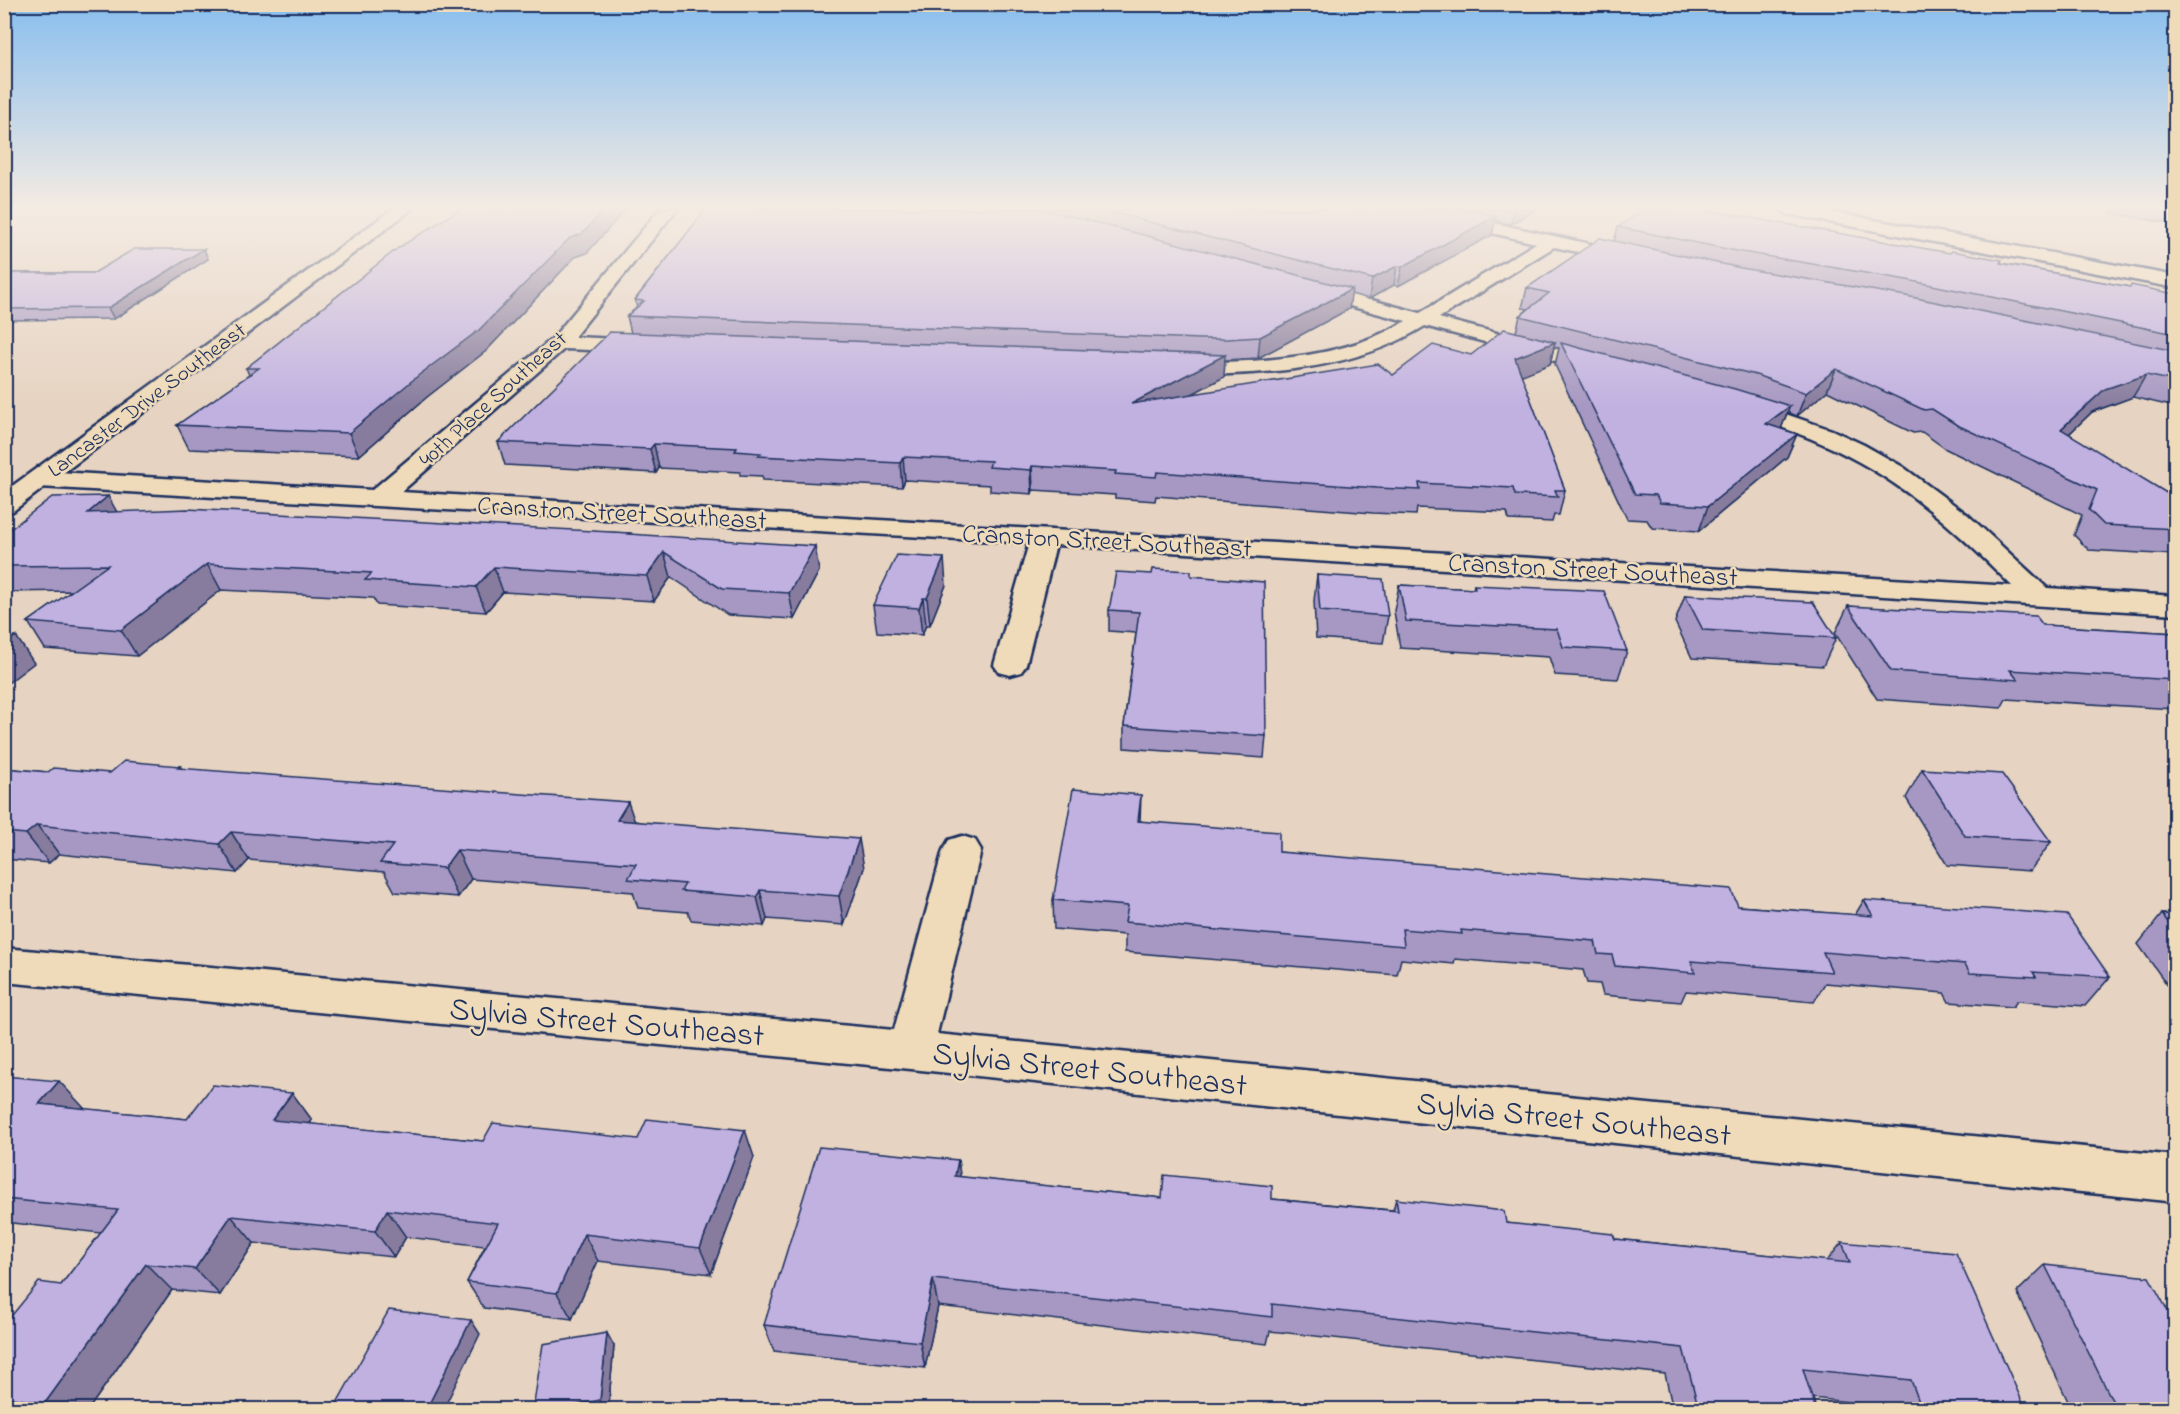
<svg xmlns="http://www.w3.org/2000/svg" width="2180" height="1414" font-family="'Indie Flower',sans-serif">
<rect width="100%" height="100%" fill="#e6d3c1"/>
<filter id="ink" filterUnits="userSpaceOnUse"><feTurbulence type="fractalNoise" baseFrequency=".0167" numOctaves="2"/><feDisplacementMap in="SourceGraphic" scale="12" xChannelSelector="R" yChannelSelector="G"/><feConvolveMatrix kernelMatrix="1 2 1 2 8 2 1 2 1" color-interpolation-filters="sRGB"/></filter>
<g filter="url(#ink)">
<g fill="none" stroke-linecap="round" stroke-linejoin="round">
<g stroke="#1b2f5e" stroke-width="5">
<g id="minor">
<path d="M 660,209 L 677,209 L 574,337 L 641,340 L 648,342 L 651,346 L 648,350 L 641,352 L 564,349 L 401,492 L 2012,586 C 1963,537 1911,488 1848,456 C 1812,437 1773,424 1734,411 L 1731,406 L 1734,401 L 1742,399 L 1832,430 L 1864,445 L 1903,467 L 1968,515 L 2047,588 L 2176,596 L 2176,614 L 1056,545 L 1026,665 L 1021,672 L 1010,675 L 999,672 L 994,665 L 1029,543 L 39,487 L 30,484 L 26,479 L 30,474 L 39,471 L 372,490 L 552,339 Z"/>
<path d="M 1398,209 L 1430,209 L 1636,254 L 1639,258 L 1636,262 L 1630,263 L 1554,247 L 1439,318 L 1608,362 L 1611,367 L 1608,372 L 1600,373 L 1425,326 C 1351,372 1265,374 1181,375 L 1173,374 L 1170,369 L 1173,364 L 1181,363 C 1257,361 1338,362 1406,321 L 1301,293 L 1299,289 L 1301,285 L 1308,283 L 1420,313 L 1536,243 L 1406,214 Z"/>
<path d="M 962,836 L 975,840 L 981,850 L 937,1034 L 2176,1156 L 2176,1202 L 911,1069 L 4,982 L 4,948 L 894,1030 L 943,850 L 949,840 Z"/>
</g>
</g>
<g stroke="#1b2f5e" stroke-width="5">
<path id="major" d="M 393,209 L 412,209 L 13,511 L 4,513 L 4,492 Z"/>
</g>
<g stroke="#1b2f5e" stroke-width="5">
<path id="highway" d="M 1779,209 L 1815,209 L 2176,276 L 2176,288 L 1787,214 Z"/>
</g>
<use href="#minor" fill="#efdbb9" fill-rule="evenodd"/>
<use href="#major" fill="#efdbb9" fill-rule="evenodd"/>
<use href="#highway" fill="#efdbb9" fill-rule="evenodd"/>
</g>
<g fill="#a698c2" stroke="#1b2f5e" stroke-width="1.5">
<path d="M 706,209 L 1536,209 L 1511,224 L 1495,221 L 1492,235 L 1398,286 L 1394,285 L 1369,299 L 1351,294 L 1349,309 L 1258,358 L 1225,360 L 1224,377 L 1191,394 L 1393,375 L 1471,355 L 1516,332 L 1520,316 L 1528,309 L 1522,308 L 1527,288 L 1614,241 L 1618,227 L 2001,263 L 2129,287 L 2175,294 L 2175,407 L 2133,397 L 2092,412 L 2069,434 L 2175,529 L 2175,555 L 2089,550 L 2074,535 L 2082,515 L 1946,449 L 1922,432 L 1913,433 L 1827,391 L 1797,416 L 1787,412 L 1781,429 L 1797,434 L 1787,457 L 1699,531 L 1652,528 L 1647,520 L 1627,519 L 1555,365 L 1559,348 L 1554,347 L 1550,364 L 1521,375 L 1565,490 L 1559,515 L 1554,515 L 1552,522 L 1509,520 L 1507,512 L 1417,508 L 1416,515 L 1373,513 L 1156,496 L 1155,501 L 1115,498 L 1115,495 L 1033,490 L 1032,494 L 990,491 L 990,485 L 905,480 L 902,487 L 763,480 L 762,476 L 740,475 L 740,472 L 659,468 L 656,473 L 505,465 L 498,442 L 631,333 L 627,316 L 637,308 L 635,300 Z"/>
<path d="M 2110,209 L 2175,209 L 2175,224 L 2111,213 L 2112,210 Z"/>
<path d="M 204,249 L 208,259 L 114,319 L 4,320 L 4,273 L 94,273 Z"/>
<path d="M 587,253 L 575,257 L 486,351 L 427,397 L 359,456 L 189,449 L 177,425 L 249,375 L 246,368 Z"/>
<path d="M 117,512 L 630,533 L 630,534 L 819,571 L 794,619 L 728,615 L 671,577 L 654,601 L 503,592 L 486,612 L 377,605 L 373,598 L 221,590 L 137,656 L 45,649 L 28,622 L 72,591 L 4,592 L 4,566 Z"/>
<path d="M 1317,575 L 1388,616 L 1383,643 L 1316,638 L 1314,601 Z"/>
<path d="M 1191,576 L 1266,736 L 1264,758 L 1124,748 L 1124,726 L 1136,633 L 1109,631 L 1109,610 Z"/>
<path d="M 946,585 L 930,625 L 926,625 L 922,635 L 877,632 L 873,605 Z"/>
<path d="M 1399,585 L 1473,589 L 1474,585 L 1627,651 L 1618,679 L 1555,675 L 1549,657 L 1400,648 L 1394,611 Z"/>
<path d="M 1685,595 L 1836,638 L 1823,666 L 1692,658 L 1675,622 Z"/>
<path d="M 1848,606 L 2043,625 L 2175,633 L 2175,709 L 2006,699 L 2001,708 L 1877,699 L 1835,633 Z"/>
<path d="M 180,766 L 182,769 L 635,821 L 864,868 L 844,925 L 767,919 L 764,926 L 691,920 L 688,912 L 638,908 L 633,892 L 471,879 L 458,897 L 395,892 L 384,872 L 249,860 L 237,873 L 59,854 L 49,863 L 4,859 L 4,768 L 48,772 L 110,773 Z"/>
<path d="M 1922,769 L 2051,842 L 2030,871 L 1947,865 L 1906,798 Z"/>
<path d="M 1140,821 L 1279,852 L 1738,906 L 1855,915 L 1864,900 L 2110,977 L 2085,1006 L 2017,1001 L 2013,1007 L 1949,1002 L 1944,993 L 1825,983 L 1814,1002 L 1686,991 L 1681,1002 L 1603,995 L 1600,984 L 1587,983 L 1583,970 L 1455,959 L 1454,964 L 1401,959 L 1397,975 L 1125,952 L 1125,935 L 1054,929 L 1053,900 Z"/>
<path d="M 2162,914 L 2175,915 L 2175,996 L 2138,944 Z"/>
<path d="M 4,1076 L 85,1109 L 187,1119 L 292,1093 L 312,1120 L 310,1124 L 483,1141 L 754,1157 L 711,1274 L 598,1261 L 572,1319 L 484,1308 L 467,1282 L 485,1246 L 406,1237 L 394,1257 L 254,1243 L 220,1295 L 172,1290 L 88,1410 L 4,1410 L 4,1325 L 61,1285 L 101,1233 L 4,1222 Z"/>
<path d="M 958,1160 L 960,1177 L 1162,1198 L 1272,1199 L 1393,1210 L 1396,1199 L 1506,1223 L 1615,1239 L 1827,1261 L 1842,1242 L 2026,1410 L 1886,1410 L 1885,1406 L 1813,1398 L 1816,1410 L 1673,1410 L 1665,1374 L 1270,1331 L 1267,1344 L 938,1306 L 925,1368 L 774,1351 L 764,1325 Z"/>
<path d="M 2045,1265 L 2175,1410 L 2072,1410 L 2017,1292 Z"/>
<path d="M 614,1346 L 608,1410 L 533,1410 Z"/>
</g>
<g fill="#877c9e" stroke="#1b2f5e" stroke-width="1.5">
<path d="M 605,209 L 626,209 L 587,253 L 575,257 L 486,351 L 427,397 L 359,456 L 349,433 L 570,238 Z"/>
<path d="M 1514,209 L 1536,209 L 1511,224 Z"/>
<path d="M 1496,216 L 1492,235 L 1398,286 L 1402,267 Z"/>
<path d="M 204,249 L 208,259 L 114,319 L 108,308 Z"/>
<path d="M 1397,266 L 1394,285 L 1369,299 L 1372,279 Z"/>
<path d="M 1352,289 L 1349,309 L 1258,358 L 1260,337 Z"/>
<path d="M 1555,342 L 1550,364 L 1510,380 L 1515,358 Z"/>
<path d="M 1225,355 L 1224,377 L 1130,427 L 1131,404 Z"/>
<path d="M 1836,369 L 1827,391 L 1797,416 L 1806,393 Z"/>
<path d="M 2146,375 L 2133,397 L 2092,412 L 2049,453 L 2061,429 L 2105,389 Z"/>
<path d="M 1790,406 L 1781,429 L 1766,424 Z"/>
<path d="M 1797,434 L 1787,457 L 1699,531 L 1708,506 Z"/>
<path d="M 654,444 L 659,468 L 656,473 L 650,449 Z"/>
<path d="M 903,457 L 905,480 L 902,487 L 900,463 Z"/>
<path d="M 1032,466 L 1033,490 L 1032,494 L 1031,470 Z"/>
<path d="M 108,496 L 122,521 L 88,513 Z"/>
<path d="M 815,546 L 819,571 L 794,619 L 789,593 Z"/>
<path d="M 664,552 L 671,577 L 654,601 L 647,576 Z"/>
<path d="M 944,558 L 946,585 L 930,625 L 927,598 Z"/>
<path d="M 207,564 L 221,590 L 137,656 L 121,630 Z"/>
<path d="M 494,567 L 503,592 L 486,612 L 476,587 Z"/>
<path d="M 923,598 L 926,625 L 922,635 L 919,608 Z"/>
<path d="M 16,636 L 34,663 L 4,686 L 4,644 Z"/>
<path d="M 1141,795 L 1140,823 L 1138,821 Z"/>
<path d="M 628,802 L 638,831 L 617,820 Z"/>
<path d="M 37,825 L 59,854 L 49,863 L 26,834 Z"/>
<path d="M 231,832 L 249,860 L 237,873 L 219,844 Z"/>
<path d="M 859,839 L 864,868 L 844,925 L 839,896 Z"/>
<path d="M 457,850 L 471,879 L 458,897 L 444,868 Z"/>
<path d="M 760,890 L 767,919 L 764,926 L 757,897 Z"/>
<path d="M 59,1081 L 85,1109 L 39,1104 Z"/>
<path d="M 292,1093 L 312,1120 L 293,1147 L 272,1120 Z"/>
<path d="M 745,1130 L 754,1157 L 711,1274 L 700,1248 Z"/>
<path d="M 958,1160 L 962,1189 L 955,1176 Z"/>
<path d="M 387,1210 L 406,1237 L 394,1257 L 375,1231 Z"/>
<path d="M 231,1216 L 254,1243 L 220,1295 L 195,1269 Z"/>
<path d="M 584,1234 L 598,1261 L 572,1319 L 557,1293 Z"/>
<path d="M 146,1264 L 172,1290 L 88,1410 L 54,1410 L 45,1403 Z"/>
<path d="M 933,1279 L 938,1306 L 925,1368 L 920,1342 Z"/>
<path d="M 471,1320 L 480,1334 L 443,1410 L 426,1410 Z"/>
<path d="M 607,1333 L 614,1346 L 608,1410 L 605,1410 L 600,1400 Z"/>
</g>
<g fill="#c1b1e1" stroke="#1b2f5e" stroke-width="1.5">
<path d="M 460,209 L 605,209 L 582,234 L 570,238 L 479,330 L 419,375 L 349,433 L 177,425 L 259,368 L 246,368 L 398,248 Z"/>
<path d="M 706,209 L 1043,209 L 1352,289 L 1260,337 L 1227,339 L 1200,339 L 627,316 L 644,301 L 635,300 Z"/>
<path d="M 1099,209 L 1461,209 L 1496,216 L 1402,267 L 1397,266 L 1372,279 Z"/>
<path d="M 1645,209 L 1701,209 L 1950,253 L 1952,251 L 2002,260 L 2000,263 L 2130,287 L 2131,285 L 2175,294 L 2175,334 L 1907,280 L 1742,252 L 1618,227 Z"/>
<path d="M 1600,238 L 1741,268 L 1906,296 L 2175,351 L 2175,381 L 2146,375 L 2105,389 L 2061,429 L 2175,498 L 2175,529 L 2104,525 L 2089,510 L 2097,490 L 1957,425 L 1932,409 L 1924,410 L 1836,369 L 1806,393 L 1756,375 L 1520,316 L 1549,293 L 1527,288 Z"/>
<path d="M 134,249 L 204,249 L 108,308 L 4,309 L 4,273 L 94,273 Z"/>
<path d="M 1504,329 L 1555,342 L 1515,358 L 1565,490 L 1555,490 L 1558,497 L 1515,495 L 1513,488 L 1419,483 L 1420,490 L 1377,488 L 1157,472 L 1156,477 L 1115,474 L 1116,471 L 1032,466 L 1031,470 L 989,467 L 991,461 L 903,457 L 900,463 L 758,456 L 761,453 L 735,451 L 737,448 L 654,444 L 650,449 L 498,442 L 610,332 L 1225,355 L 1131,404 L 1378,364 L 1393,375 L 1433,345 L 1471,355 Z"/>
<path d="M 1561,343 L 1735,389 L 1790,406 L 1766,424 L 1797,434 L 1708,506 L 1660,503 L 1656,495 L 1635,494 Z"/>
<path d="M 108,496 L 88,513 L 187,509 L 630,533 L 628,534 L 815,546 L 789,593 L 722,589 L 664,552 L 647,576 L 494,567 L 476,587 L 365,580 L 372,573 L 207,564 L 121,630 L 28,622 L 108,565 L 4,566 L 4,534 L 52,497 Z"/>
<path d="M 897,555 L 944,558 L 927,598 L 923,598 L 919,608 L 873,605 Z"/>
<path d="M 1153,569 L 1191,571 L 1191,576 L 1264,582 L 1266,736 L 1124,726 L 1139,612 L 1109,610 L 1116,572 L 1152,574 Z"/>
<path d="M 1317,575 L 1383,579 L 1388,616 L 1320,611 Z"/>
<path d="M 1399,585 L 1475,589 L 1474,585 L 1604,591 L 1627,651 L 1563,647 L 1557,629 L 1406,621 Z"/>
<path d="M 1685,595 L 1813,602 L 1836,638 L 1703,630 Z"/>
<path d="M 1848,606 L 2036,616 L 2043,625 L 2175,633 L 2175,680 L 2010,670 L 2018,680 L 1891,671 Z"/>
<path d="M 4,635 L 16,636 L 4,644 Z"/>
<path d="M 124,761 L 180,766 L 177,768 L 628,802 L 617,820 L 859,839 L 839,896 L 760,890 L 757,897 L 681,891 L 685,884 L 628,879 L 636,864 L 457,850 L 444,868 L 380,863 L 393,845 L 231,832 L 219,844 L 37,825 L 26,834 L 4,832 L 4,768 L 48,772 L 53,768 L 110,773 Z"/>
<path d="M 1922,769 L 2002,774 L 2051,842 L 1965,836 Z"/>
<path d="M 1073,789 L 1141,795 L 1138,821 L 1279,832 L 1279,852 L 1731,889 L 1738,906 L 1873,916 L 1864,900 L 2067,915 L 2110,977 L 2033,972 L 2036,977 L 1970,973 L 1965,964 L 1823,952 L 1832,972 L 1691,961 L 1695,973 L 1615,966 L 1612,955 L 1598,954 L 1595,941 L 1461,930 L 1462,934 L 1402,929 L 1404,946 L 1125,922 L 1128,906 L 1053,900 Z"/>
<path d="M 2162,914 L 2175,915 L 2175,932 Z"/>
<path d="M 4,1076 L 59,1081 L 39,1104 L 187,1119 L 213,1085 L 292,1093 L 272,1120 L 483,1141 L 493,1123 L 638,1139 L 647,1119 L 745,1130 L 700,1248 L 584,1234 L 557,1293 L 467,1282 L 498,1223 L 387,1210 L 375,1231 L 231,1216 L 195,1269 L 146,1264 L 45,1403 L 4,1397 L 4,1325 L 39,1282 L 61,1285 L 118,1210 L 4,1199 Z"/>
<path d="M 819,1147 L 958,1160 L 955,1176 L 1162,1198 L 1164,1175 L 1272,1186 L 1272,1199 L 1398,1211 L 1396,1199 L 1504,1211 L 1506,1223 L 1613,1234 L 1615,1239 L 1850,1263 L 1842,1242 L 1956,1253 L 2026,1410 L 1922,1410 L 1911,1380 L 1803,1369 L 1816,1410 L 1699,1410 L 1683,1348 L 1272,1304 L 1272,1317 L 933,1279 L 920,1342 L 764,1325 Z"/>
<path d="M 2045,1265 L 2149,1277 L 2168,1311 L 2175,1311 L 2175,1410 L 2117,1410 Z"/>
<path d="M 389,1310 L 471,1320 L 426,1410 L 333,1410 Z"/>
<path d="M 607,1333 L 600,1400 L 553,1410 L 533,1410 L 543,1344 Z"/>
</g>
</g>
<linearGradient id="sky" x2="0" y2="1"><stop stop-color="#88beee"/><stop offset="0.51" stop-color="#f4ebe3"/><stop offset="1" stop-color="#f4ebe3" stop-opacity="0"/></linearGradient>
<rect width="2180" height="407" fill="url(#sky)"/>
<g text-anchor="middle" stroke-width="5" stroke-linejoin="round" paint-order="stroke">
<g font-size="22" fill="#1b2f5e" stroke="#efdbb9">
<text transform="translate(492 398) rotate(-42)" y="8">40th Place Southeast</text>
<text transform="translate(146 399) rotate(-37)" y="8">Lancaster Drive Southeast</text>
</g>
<g font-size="26" fill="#1b2f5e" stroke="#efdbb9">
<text transform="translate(622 512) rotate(3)" y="9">Cranston Street Southeast</text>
<text transform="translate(1107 540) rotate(3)" y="9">Cranston Street Southeast</text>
<text transform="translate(1593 569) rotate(3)" y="9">Cranston Street Southeast</text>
</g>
<g font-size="32" fill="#1b2f5e" stroke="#efdbb9">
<text transform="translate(607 1021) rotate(5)" y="11">Sylvia Street Southeast</text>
<text transform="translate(1090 1068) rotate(6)" y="11">Sylvia Street Southeast</text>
<text transform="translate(1574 1118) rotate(6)" y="11">Sylvia Street Southeast</text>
</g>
</g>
<rect width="2180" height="1414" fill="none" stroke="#efdbb9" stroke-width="24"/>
<rect x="12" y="12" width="2156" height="1390" fill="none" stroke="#1b2f5e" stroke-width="2" filter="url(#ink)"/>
</svg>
